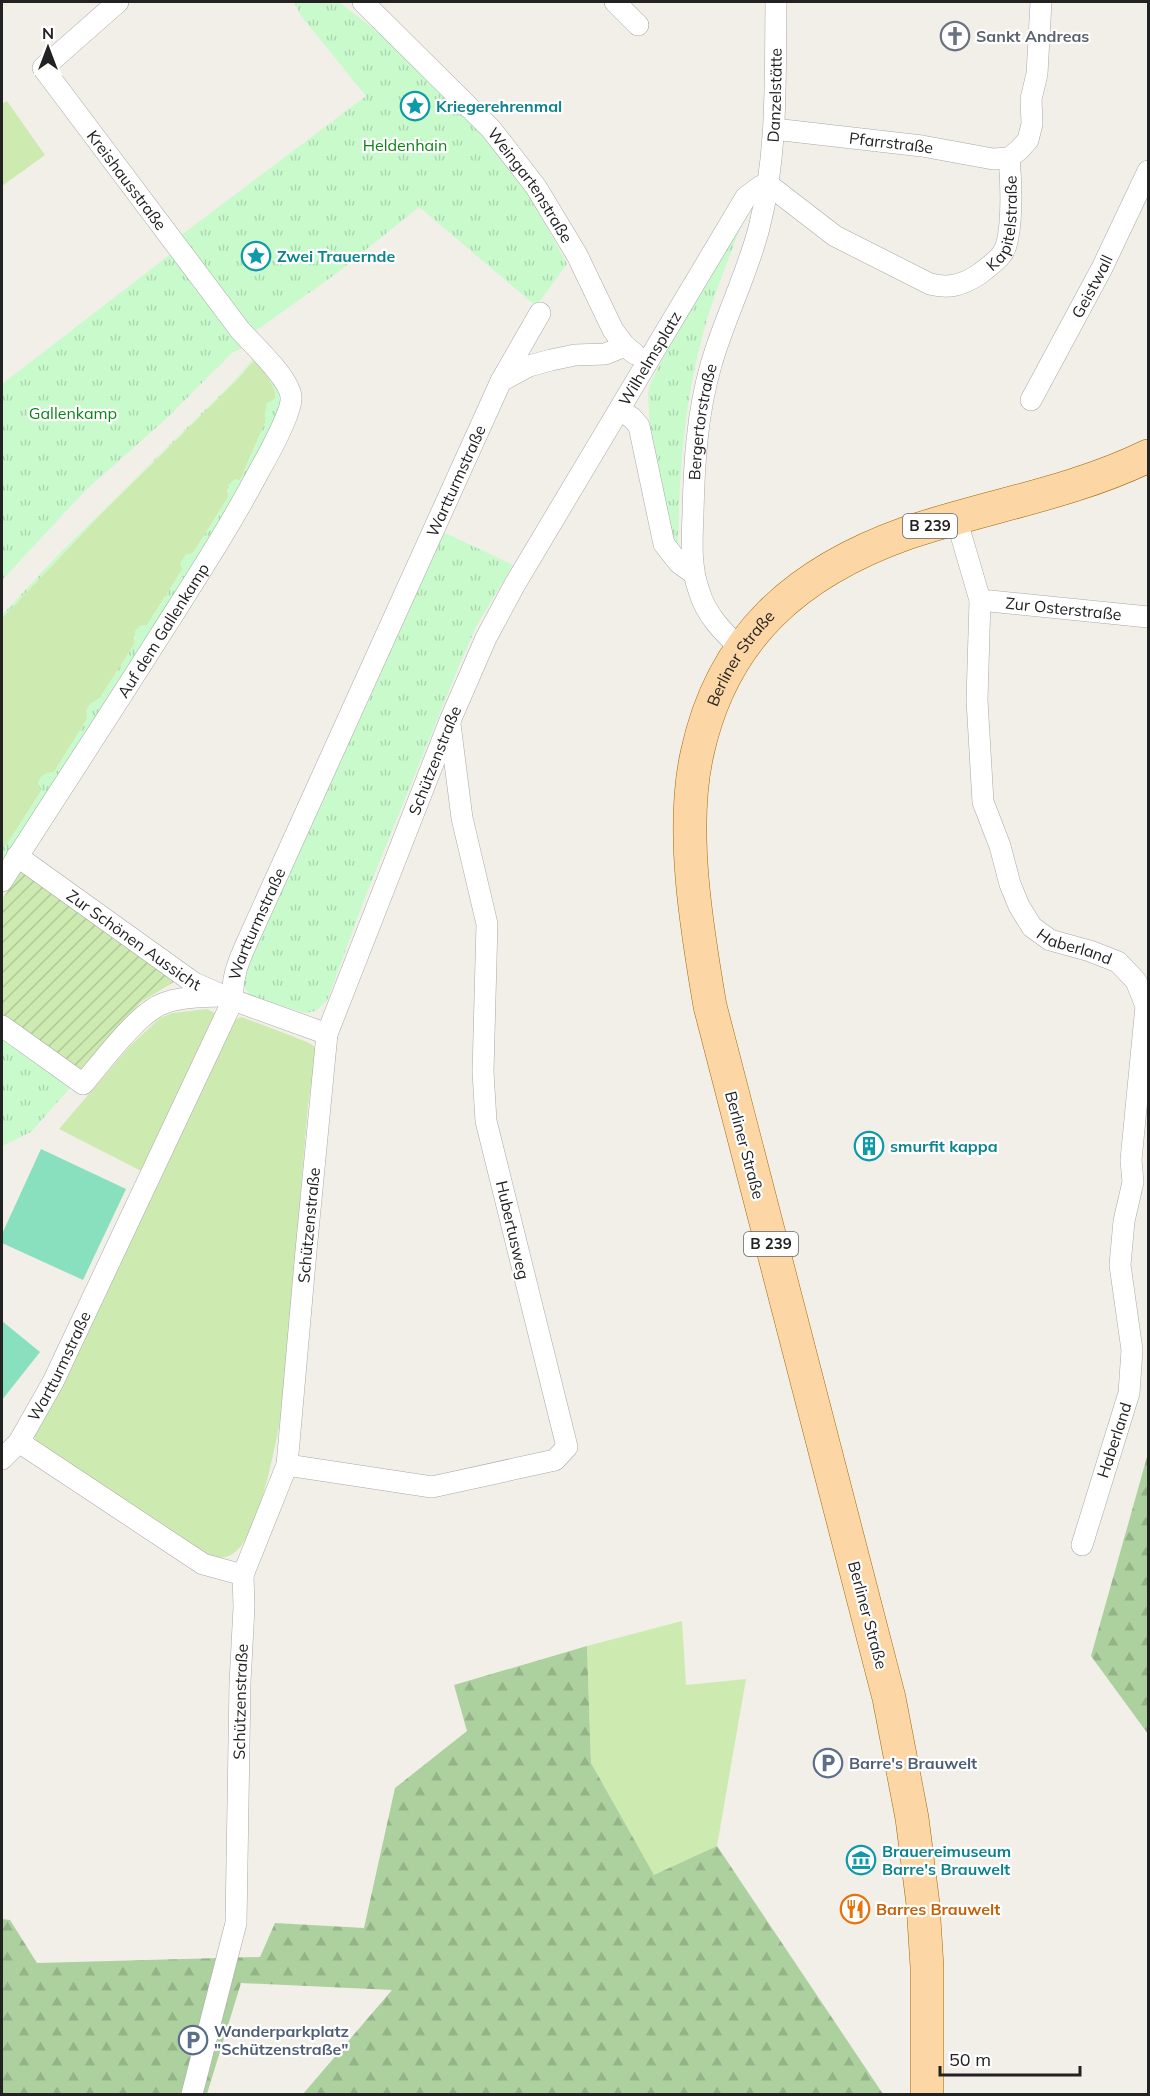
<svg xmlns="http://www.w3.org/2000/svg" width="1150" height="2096" font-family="Mulish,sans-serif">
<defs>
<pattern id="forest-firs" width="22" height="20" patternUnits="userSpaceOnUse" patternTransform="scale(1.5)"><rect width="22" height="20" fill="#add19e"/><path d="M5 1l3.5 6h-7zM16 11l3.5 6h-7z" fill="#95b388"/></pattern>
<pattern id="park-tufts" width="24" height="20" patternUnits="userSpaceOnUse" patternTransform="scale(1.5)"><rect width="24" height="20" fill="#c8facc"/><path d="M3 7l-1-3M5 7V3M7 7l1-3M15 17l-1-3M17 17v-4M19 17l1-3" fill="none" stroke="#acd6af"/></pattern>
<pattern id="garden-furrows" width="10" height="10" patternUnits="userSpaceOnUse" patternTransform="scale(1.5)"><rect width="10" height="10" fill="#cdebb0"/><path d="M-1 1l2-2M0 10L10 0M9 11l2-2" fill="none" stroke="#b0c997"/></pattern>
</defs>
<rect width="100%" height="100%" fill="#f2efe9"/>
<g fill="#cdebb0">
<path d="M 7,101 L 45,155 L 2,186 L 2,104 Z"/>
<path d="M 254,360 C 263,370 275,384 276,398 L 265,412 L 265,423 L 240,480 L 227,490 L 229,496 L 147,625 L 140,626 L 134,637 L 135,643 L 100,698 L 89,705 L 87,719 L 54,772 L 38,782 L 41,791 L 6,846 L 2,847 L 2,618 L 101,514 L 238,379 Z"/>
<path d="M 207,1009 L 221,1016 L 147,1174 L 59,1129 L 129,1047 L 160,1018 L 172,1013 Z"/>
<path d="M 242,1017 L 307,1042 L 314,1046 L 316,1053 L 308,1105 L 283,1405 C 277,1437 260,1535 234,1553 C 226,1559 217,1558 207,1557 L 39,1446 L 33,1434 L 233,1022 L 238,1018 Z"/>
<path d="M 682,1621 L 686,1685 L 746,1679 L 717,1846 L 654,1876 L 591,1763 L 587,1646 Z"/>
</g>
<g fill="url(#forest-firs)">
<path d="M 1147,1457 L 1148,1457 L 1148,1734 L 1091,1656 Z"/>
<path d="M 587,1646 L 591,1763 L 654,1875 L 717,1846 L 883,2094 L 303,2094 L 392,1990 L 241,1983 L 207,2094 L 2,2094 L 2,1919 L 10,1920 L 37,1963 L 260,1957 L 275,1923 L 364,1928 L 395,1788 L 467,1731 L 454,1685 Z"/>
</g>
<g fill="url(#park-tufts)">
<path d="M 294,2 L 339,2 L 391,42 L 479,131 L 531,198 L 567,264 L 536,306 L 419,207 L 337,273 L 254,332 L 176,239 L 366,96 L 301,16 Z"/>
<path d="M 742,223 C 730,256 716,289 706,323 C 684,399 679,472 678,551 L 673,546 L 650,431 L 648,394 L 651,382 L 662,360 L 720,255 Z"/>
<path d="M 172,253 L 285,396 L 239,494 L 2,870 L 2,847 L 6,845 L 41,792 L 38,782 C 42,775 46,772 54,772 L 87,719 L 86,711 L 89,705 L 100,698 L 135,643 L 135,631 L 140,626 L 147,625 L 182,570 L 180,563 L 186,554 L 193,553 L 229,496 L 228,485 L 235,479 L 240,480 L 265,423 L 265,412 L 267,403 L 276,398 C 275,384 263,370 254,360 L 238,379 L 101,514 L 2,618 L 2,615 L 57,556 L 234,381 L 252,360 L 245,347 L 232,353 L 167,418 L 87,489 L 2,580 L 2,384 Z"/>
<path d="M 441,531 L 513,565 L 477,625 L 461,661 L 366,895 L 327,1001 L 315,1011 L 305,1013 L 250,996 L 242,983 L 244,964 Z"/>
<path d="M 2,1038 L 70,1088 L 31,1132 L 2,1146 Z"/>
</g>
<path fill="url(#garden-furrows)" d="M 22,868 L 177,980 L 141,1002 L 83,1072 L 2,1014 L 2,900 Z"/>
<g fill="#88e0be">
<path d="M 41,1149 L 126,1189 L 83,1280 L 2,1243 L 2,1234 Z"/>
<path d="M 2,1321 L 40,1352 L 2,1400 Z"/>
</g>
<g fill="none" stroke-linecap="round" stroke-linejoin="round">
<g stroke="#a9a9a9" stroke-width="22">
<g id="minor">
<path id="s1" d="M 363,2 L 491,129 L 536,187 L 577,255 L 613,330 L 625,346 L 635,354"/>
<path d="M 615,2 L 638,25"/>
<path id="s2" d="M 774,129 L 922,146 L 993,159 L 1009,158 L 1019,150 L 1028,140 L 1032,124 L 1031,99 L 1037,74 L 1041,2"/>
<path d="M 501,381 L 540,313"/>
<path id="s3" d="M 1031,400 L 1102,268 L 1148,171"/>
<path d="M 620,410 L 632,418 L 639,426 L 664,544 L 679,563 L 693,573"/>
<path id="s4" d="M 956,518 L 980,600 L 977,700 L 983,802 L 1000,846 L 1010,884 L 1019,906 L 1032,927 L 1050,940 L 1090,951 L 1118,962 L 1136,981 L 1146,1006 L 1131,1160 L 1133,1182 L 1124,1221 L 1120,1265 L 1132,1350 L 1129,1393 L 1082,1545"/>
<path id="s5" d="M 980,600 L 1148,617"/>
<path id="s6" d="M 741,649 C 723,632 706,615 699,591 C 690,566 692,540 693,514 C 694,465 697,413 711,365 C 724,319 747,275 759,228 C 778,154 775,77 776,2"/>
<path id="s7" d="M 17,856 L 194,983 L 233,1000 L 327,1034"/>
<path id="s8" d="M 2,881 C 55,798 109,716 162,632 C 195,580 229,528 258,473 C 266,459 292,412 291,398 C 291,379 254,346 240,330 L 43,68 L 118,2"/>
<path d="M 2,1026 L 83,1084 C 101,1063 138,1013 162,1004 C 179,997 200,997 218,996"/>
<path d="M 19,1442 L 203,1564 L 243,1575"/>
<path id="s9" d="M 2,1459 L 19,1442 L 53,1382 L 233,1000 C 231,978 239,960 248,940 L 501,381 L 529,366 L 551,360 L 575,355 L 605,354 L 625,346"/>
<path d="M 287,1465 L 432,1487 L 555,1460 L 567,1447 L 486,1121 L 483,1072 L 487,924 L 462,818 L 450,724"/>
<path id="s10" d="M 192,2094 L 236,1923 L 240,1683 L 244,1607 L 243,1575 L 287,1465 L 306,1251 L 327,1034 L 449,723 L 486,638 L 515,584 L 746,197 L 761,186 L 774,189 L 835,236 L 930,284 C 949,289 962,285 978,275 C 986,269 996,262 1002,254 C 1014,238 1011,178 1009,158"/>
</g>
</g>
<g stroke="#a06b00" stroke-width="34">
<g id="primary">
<path id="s11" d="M 927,2094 L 927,1967 L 923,1904 L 912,1818 L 889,1698 L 710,1006 C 697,930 680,830 697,754 C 722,637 797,572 907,533 C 987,506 1072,493 1148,456"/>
</g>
</g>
<use href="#minor" stroke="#fff" stroke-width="21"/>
<use href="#primary" stroke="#fcd6a4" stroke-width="33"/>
</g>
<defs>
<g id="church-ring" transform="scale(1.5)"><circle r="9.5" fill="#fff" stroke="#6b7280" stroke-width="1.5"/><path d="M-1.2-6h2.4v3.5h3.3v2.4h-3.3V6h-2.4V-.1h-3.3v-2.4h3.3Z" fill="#6b7280"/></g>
<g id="sight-ring" transform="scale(1.5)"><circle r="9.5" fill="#fff" stroke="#0f9aa8" stroke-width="1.5"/><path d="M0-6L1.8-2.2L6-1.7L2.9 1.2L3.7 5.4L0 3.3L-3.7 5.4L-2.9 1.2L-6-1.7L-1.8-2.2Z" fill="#0f9aa8"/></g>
<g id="building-ring" transform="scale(1.5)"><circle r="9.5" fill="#fff" stroke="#0f9aa8" stroke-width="1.5"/><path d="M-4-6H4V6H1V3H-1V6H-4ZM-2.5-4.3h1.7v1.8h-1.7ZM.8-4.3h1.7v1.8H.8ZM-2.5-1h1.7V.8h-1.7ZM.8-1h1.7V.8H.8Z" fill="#0f9aa8"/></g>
<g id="parking-ring" transform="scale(1.5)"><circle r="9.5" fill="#fff" stroke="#5c6f8a" stroke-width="1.5"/><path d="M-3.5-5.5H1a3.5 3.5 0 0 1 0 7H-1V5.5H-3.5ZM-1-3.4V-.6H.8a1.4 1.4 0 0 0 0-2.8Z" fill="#5c6f8a"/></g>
<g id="museum-ring" transform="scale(1.5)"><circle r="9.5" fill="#fff" stroke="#0f9aa8" stroke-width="1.5"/><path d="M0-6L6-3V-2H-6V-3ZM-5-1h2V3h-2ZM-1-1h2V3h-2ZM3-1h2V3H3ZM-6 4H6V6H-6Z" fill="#0f9aa8"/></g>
<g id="restaurant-ring" transform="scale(1.5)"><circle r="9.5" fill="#fff" stroke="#e8710a" stroke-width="1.5"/><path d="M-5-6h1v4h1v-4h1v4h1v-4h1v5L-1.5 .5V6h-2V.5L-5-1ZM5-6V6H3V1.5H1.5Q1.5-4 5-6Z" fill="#e8710a"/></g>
</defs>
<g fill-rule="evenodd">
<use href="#church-ring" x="955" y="36"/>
<use href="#sight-ring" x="415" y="106"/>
<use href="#sight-ring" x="256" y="256"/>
<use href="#building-ring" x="869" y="1146"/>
<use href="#parking-ring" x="828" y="1763"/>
<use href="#museum-ring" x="861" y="1860"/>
<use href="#restaurant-ring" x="855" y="1909"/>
<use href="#parking-ring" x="193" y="2040"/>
</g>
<g text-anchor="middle" stroke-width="4.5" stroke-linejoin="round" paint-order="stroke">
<g fill="#fff" stroke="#646464" stroke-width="1.5">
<rect x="903" y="514" width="54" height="24" rx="4.5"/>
<rect x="744" y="1232" width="54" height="24" rx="4.5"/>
</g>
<g font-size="15" font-weight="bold" fill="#222">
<text x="930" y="531">B 239</text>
<text x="771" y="1249">B 239</text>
</g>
<g font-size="16" font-weight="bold" fill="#5b616d" stroke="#fff" text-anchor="start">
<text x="976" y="42">Sankt Andreas</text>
</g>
<g font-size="16" fill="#222" stroke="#fff">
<text dy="6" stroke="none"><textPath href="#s6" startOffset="580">Danzelstätte</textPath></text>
<text dy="6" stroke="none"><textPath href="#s2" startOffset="118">Pfarrstraße</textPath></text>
<text transform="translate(127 180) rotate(53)" y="6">Kreishausstraße</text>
<text dy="6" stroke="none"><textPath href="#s1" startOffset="249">Weingartenstraße</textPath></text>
<text dy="6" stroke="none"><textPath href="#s10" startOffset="2343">Kapitelstraße</textPath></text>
<text dy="6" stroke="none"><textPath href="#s3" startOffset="129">Geistwall</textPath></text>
<text dy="6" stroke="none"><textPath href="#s10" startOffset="1827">Wilhelmsplatz</textPath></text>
<text dy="6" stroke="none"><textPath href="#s6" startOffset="243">Bergertorstraße</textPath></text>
<text dy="6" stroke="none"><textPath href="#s9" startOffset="1082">Wartturmstraße</textPath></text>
<text dy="6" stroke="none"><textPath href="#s5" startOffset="84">Zur Osterstraße</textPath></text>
<text dy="6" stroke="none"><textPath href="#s8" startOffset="298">Auf dem Gallenkamp</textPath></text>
<text dy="6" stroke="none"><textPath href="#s11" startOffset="1474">Berliner Straße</textPath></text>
<text dy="6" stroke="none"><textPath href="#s10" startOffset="1370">Schützenstraße</textPath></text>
<text dy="6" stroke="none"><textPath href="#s9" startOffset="596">Wartturmstraße</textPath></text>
<text dy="6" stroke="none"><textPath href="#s7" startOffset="144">Zur Schönen Aussicht</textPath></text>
<text dy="6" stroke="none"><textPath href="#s4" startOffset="470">Haberland</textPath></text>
<text transform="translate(745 1145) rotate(75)" y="6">Berliner Straße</text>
<text dy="6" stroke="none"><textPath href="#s10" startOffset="884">Schützenstraße</textPath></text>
<text transform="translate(513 1230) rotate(77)" y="6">Hubertusweg</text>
<text dy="6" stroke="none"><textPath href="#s9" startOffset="110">Wartturmstraße</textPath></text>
<text transform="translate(1114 1440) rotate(-72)" y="6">Haberland</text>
<text transform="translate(868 1615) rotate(75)" y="6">Berliner Straße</text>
<text dy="6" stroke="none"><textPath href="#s10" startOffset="398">Schützenstraße</textPath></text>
</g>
<g font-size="16" font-weight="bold" fill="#0d838f" stroke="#fff" text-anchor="start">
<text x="436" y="112">Kriegerehrenmal</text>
<text x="277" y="262">Zwei Trauernde</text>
<text x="890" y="1152">smurfit kappa</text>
<text x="882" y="1857">Brauereimuseum<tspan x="882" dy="18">Barre's Brauwelt</tspan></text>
</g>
<g font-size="16" fill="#0c8416" stroke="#fff">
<text x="405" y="151">Heldenhain</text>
<text x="73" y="419">Gallenkamp</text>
</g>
<g font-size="16" font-weight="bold" fill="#4e5e75" stroke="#fff" text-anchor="start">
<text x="849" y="1769">Barre's Brauwelt</text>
<text x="214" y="2037">Wanderparkplatz<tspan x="214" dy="18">"Schützenstraße"</tspan></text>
</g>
<g font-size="16" font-weight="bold" fill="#c56008" stroke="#fff" text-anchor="start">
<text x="876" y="1915">Barres Brauwelt</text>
</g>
</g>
<rect width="1150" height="2096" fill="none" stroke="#222222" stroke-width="6"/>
<g transform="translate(48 48)" stroke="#ffffff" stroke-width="4.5" paint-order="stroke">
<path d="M0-4.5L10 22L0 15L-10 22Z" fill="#222222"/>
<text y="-9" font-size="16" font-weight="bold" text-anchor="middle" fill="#222222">N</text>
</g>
<path d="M940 2066v9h140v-9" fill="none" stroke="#222222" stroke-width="3"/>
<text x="949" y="2066" font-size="18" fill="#222222" stroke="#ffffff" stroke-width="4.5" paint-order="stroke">50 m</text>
</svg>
